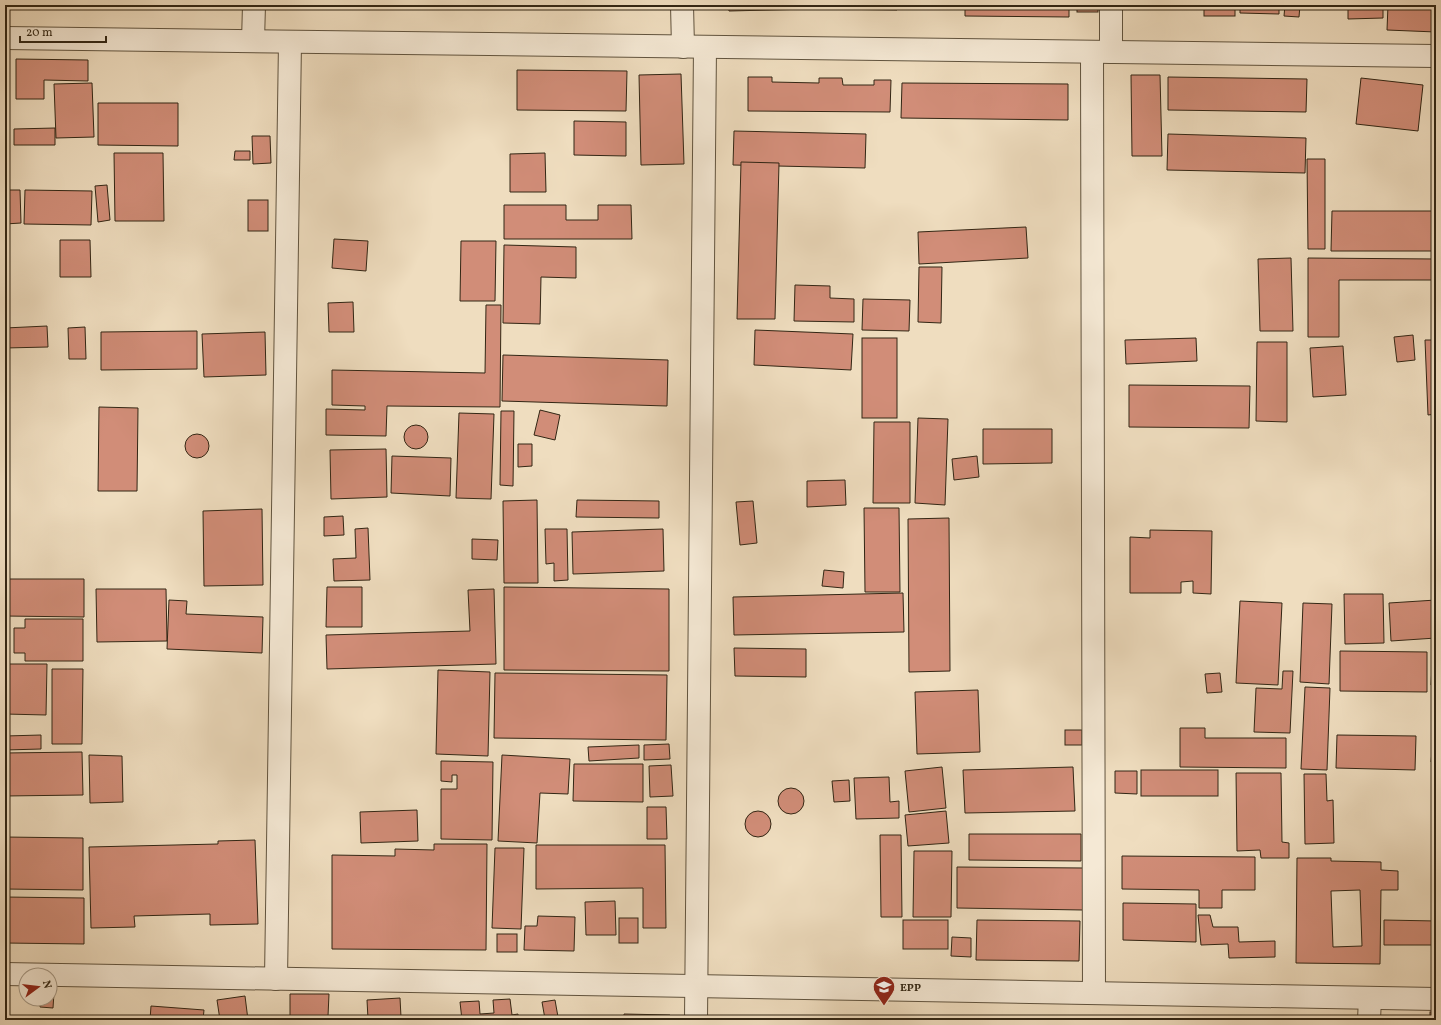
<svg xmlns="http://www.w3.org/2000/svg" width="1441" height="1025" font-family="Vollkorn,serif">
<rect width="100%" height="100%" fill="#efddbf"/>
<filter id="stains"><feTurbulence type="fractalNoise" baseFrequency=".005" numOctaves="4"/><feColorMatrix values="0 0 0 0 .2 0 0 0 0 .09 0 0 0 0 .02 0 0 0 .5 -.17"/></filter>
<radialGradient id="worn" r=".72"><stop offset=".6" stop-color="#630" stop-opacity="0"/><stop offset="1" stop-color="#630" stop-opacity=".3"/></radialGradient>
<g fill="#d18d78" stroke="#322614" fill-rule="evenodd">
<path d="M 728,5 L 811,5 L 811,9 L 729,11 Z"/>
<path d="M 825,5 L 897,5 L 897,10 L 825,9 Z"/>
<path d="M 965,5 L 1069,5 L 1069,17 L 965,16 Z"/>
<rect x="1077" y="5" width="21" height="7"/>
<rect x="1204" y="5" width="31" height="11"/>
<path d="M 1240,5 L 1279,5 L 1279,14 L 1240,13 Z"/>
<path d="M 1285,5 L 1300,5 L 1299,17 L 1284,16 Z"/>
<path d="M 1348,5 L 1383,5 L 1383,18 L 1348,19 Z"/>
<path d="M 1388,5 L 1436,5 L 1436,32 L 1387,30 Z"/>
<path d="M 16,59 L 88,60 L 88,81 L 44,80 L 44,99 L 16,99 Z"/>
<path d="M 517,70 L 627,71 L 626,111 L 517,110 Z"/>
<path d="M 681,74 L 684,164 L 641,165 L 639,75 Z"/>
<path d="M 1131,75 L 1160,75 L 1162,156 L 1132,156 Z"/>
<path d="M 748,77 L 772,77 L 772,82 L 819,83 L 819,78 L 842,78 L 843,85 L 874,85 L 874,80 L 891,80 L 890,112 L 748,111 Z"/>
<path d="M 1168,77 L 1307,79 L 1306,112 L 1168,110 Z"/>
<path d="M 1361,78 L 1423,85 L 1418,131 L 1356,124 Z"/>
<path d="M 92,83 L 94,137 L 56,138 L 54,84 Z"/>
<path d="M 902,83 L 1068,84 L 1068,120 L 901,118 Z"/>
<path d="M 98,103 L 178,103 L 178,146 L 98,145 Z"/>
<path d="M 574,121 L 626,122 L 626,156 L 574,155 Z"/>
<path d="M 55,128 L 55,145 L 14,145 L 14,129 Z"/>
<path d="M 734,131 L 866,134 L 865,168 L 733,165 Z"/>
<path d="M 1168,134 L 1306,138 L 1305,173 L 1167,170 Z"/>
<path d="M 252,136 L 270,136 L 271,163 L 253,164 Z"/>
<path d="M 235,151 L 250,151 L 250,160 L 234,160 Z"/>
<path d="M 114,153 L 163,153 L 164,221 L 115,221 Z"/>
<path d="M 545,153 L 546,192 L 510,192 L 510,154 Z"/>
<path d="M 1307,159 L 1325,159 L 1325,249 L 1308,249 Z"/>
<path d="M 741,162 L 779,163 L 775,319 L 737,319 Z"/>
<path d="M 107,185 L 110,220 L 98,222 L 95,186 Z"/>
<path d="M 5,190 L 20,190 L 21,223 L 5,224 Z"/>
<path d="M 25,190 L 92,191 L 91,225 L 24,224 Z"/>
<rect x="248" y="200" width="20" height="31"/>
<path d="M 504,205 L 566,205 L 566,220 L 598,220 L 598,205 L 631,205 L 632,239 L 504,239 Z"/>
<path d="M 1332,211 L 1436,211 L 1436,251 L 1331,251 Z"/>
<path d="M 1026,227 L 1028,258 L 919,264 L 918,232 Z"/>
<path d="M 334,239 L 368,241 L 366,271 L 332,268 Z"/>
<path d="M 60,240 L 90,240 L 91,277 L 60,277 Z"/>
<path d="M 461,241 L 496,241 L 495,301 L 460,301 Z"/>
<path d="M 504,245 L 576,247 L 576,278 L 541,277 L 540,324 L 503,323 Z"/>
<path d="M 1291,258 L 1293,331 L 1260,331 L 1258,259 Z"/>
<path d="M 1308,258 L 1436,259 L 1436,280 L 1339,280 L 1339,337 L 1308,337 Z"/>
<path d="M 919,267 L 942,267 L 941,323 L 918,322 Z"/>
<path d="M 795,285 L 830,286 L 830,298 L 854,299 L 854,322 L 794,321 Z"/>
<path d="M 863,299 L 910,300 L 909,331 L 862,330 Z"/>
<path d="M 353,302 L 354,332 L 329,332 L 328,303 Z"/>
<path d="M 486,305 L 501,305 L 500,407 L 387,406 L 386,436 L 326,435 L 326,409 L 365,410 L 365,406 L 332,405 L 332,370 L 485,373 Z"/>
<path d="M 47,326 L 48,347 L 5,348 L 5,328 Z"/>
<path d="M 85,327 L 86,359 L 69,359 L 68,328 Z"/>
<path d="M 755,330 L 853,334 L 851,370 L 754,365 Z"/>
<path d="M 197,331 L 197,369 L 101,370 L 101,332 Z"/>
<path d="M 265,332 L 266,375 L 204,377 L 202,334 Z"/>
<path d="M 1413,335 L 1415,360 L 1397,362 L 1394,337 Z"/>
<rect x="862" y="338" width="35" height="80"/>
<path d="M 1196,338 L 1197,361 L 1126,364 L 1125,340 Z"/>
<path d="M 1425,340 L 1436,340 L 1436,414 L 1428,415 Z"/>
<path d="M 1257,342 L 1287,342 L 1287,422 L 1256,421 Z"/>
<path d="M 1343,346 L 1346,395 L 1313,397 L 1310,348 Z"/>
<path d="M 503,355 L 668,360 L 667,406 L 502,401 Z"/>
<path d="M 1129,385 L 1250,386 L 1249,428 L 1129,427 Z"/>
<path d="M 99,407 L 138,408 L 137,491 L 98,491 Z"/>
<path d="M 540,410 L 560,415 L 555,440 L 534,435 Z"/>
<path d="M 501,411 L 514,411 L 513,486 L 500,485 Z"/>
<path d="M 459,413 L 494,414 L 491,499 L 456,498 Z"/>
<path d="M 918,418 L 948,419 L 945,505 L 915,503 Z"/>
<path d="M 874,422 L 910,422 L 910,503 L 873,503 Z"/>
<circle cx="416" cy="437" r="12"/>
<path d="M 983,429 L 1052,429 L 1052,463 L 983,464 Z"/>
<circle cx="197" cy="446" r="12"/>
<path d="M 518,444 L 532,444 L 532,466 L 518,467 Z"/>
<path d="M 386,449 L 387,497 L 331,499 L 330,450 Z"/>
<path d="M 392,456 L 451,458 L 450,496 L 391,493 Z"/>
<path d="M 977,456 L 979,477 L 954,480 L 952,459 Z"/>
<path d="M 845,480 L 846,505 L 807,507 L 807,481 Z"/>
<path d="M 537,500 L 538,583 L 504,583 L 503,501 Z"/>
<path d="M 577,500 L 659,501 L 659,518 L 576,517 Z"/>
<path d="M 753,501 L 757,543 L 740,545 L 736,502 Z"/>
<path d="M 864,508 L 899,508 L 900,592 L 865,592 Z"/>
<path d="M 262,509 L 263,585 L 204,586 L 203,511 Z"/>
<path d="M 343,516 L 344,535 L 324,536 L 324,517 Z"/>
<path d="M 949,518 L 950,671 L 909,672 L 908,519 Z"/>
<path d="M 368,528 L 370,580 L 334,581 L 333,559 L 356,558 L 355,529 Z"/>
<path d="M 545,529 L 567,529 L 568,580 L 554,581 L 554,563 L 546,564 Z"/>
<path d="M 663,529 L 664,571 L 573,574 L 572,532 Z"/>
<path d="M 1150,530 L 1212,531 L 1211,594 L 1193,593 L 1193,581 L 1181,582 L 1181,593 L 1130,593 L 1130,537 L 1150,538 Z"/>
<path d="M 472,539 L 498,540 L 497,560 L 472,559 Z"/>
<path d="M 824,570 L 844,572 L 843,588 L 822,586 Z"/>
<path d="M 5,579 L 84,579 L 84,617 L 5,616 Z"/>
<path d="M 327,587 L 362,587 L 362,627 L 326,627 Z"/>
<path d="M 504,587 L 669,589 L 669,671 L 504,670 Z"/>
<path d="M 96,589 L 166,589 L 167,641 L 97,642 Z"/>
<path d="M 494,589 L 496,664 L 327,669 L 326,635 L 470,631 L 468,590 Z"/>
<path d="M 903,593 L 904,632 L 734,635 L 733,597 Z"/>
<path d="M 1344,594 L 1383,594 L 1384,643 L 1345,644 Z"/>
<path d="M 169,600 L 187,601 L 186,614 L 263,617 L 262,653 L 167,649 Z"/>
<path d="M 1436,600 L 1436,638 L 1391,641 L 1389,603 Z"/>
<path d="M 1240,601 L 1282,603 L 1278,685 L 1236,683 Z"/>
<path d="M 1303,603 L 1332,604 L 1329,684 L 1300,682 Z"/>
<path d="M 25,619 L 83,619 L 83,661 L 25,661 L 25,653 L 14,653 L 14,628 L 25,628 Z"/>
<path d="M 1433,647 L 1436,647 L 1436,685 L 1431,685 Z"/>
<path d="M 734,648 L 806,649 L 806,677 L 735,676 Z"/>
<path d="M 1340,651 L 1427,652 L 1427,692 L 1340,691 Z"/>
<path d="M 5,664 L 47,664 L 46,715 L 5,714 Z"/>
<path d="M 52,669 L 83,669 L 82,744 L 52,744 Z"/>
<path d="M 438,670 L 490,672 L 488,756 L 436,754 Z"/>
<path d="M 1283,671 L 1293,671 L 1290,733 L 1254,732 L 1256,688 L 1282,689 Z"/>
<path d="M 495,673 L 667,675 L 666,740 L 494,738 Z"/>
<path d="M 1220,673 L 1222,692 L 1207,693 L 1205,674 Z"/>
<path d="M 1305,687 L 1330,688 L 1327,770 L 1301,769 Z"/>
<path d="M 978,690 L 980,752 L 917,754 L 915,692 Z"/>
<path d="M 1180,728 L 1205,728 L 1205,738 L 1286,738 L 1286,768 L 1180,767 Z"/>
<rect x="1065" y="730" width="17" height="15"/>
<path d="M 41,735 L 41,749 L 5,750 L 5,736 Z"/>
<path d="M 1337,735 L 1416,736 L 1415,770 L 1336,768 Z"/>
<path d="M 1433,740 L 1436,740 L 1436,763 L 1431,762 Z"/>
<path d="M 669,744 L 670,759 L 644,760 L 644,745 Z"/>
<path d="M 639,745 L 639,758 L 589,761 L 588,747 Z"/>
<path d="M 82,752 L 83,795 L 5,796 L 5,753 Z"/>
<path d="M 89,755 L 122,756 L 123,802 L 90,803 Z"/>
<path d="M 502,755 L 570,759 L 568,794 L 540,793 L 537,843 L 498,841 Z"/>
<path d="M 441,761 L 493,762 L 492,840 L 441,839 L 441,789 L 457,789 L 457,775 L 452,775 L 452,782 L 441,781 Z"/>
<path d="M 574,764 L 643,764 L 643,802 L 573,801 Z"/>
<path d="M 671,765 L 673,796 L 650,797 L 649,766 Z"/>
<path d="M 942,767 L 946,808 L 909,812 L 905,771 Z"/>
<path d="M 1073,767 L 1075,811 L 965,813 L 963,770 Z"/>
<rect x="1141" y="770" width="77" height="26"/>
<path d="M 1115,771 L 1137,771 L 1137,794 L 1115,793 Z"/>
<path d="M 1236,773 L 1281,773 L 1282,842 L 1289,843 L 1289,858 L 1261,858 L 1260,850 L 1237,851 Z"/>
<path d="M 1304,774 L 1326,774 L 1327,801 L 1333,800 L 1334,843 L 1305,844 Z"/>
<path d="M 889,777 L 890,802 L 899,801 L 899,818 L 856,819 L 854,778 Z"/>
<path d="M 849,780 L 850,801 L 834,802 L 832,781 Z"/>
<circle cx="791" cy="801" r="13"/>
<path d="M 647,807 L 666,807 L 667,839 L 647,839 Z"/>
<path d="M 417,810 L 418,841 L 361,843 L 360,812 Z"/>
<path d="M 946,811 L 949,843 L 908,846 L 905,815 Z"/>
<circle cx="758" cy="824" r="13"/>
<path d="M 969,834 L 1081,834 L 1081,861 L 969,860 Z"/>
<path d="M 880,835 L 901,835 L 902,917 L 881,917 Z"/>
<path d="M 5,837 L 83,838 L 83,890 L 5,889 Z"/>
<path d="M 255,840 L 258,924 L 210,925 L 210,914 L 134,916 L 135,927 L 91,928 L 89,847 L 218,844 L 218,841 Z"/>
<path d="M 434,844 L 487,844 L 486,950 L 332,949 L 332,855 L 395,856 L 395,849 L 434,850 Z"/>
<path d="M 536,845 L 665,845 L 666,928 L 643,928 L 643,888 L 536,889 Z"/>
<path d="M 495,848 L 524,848 L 521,929 L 492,928 Z"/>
<path d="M 914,851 L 952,851 L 951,917 L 913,917 Z"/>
<path d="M 1122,856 L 1255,857 L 1255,890 L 1222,890 L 1222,908 L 1199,908 L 1199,890 L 1122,889 Z"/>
<path d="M 1297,858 L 1331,858 L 1331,861 L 1381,862 L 1381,870 L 1398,871 L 1398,890 L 1381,890 L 1380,964 L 1296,963 ZM 1360,890 L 1362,946 L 1333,947 L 1331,891 Z"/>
<path d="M 957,867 L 1084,868 L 1083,910 L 957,908 Z"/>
<path d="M 5,897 L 84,898 L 84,944 L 5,943 Z"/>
<path d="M 615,901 L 616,935 L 586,935 L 585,902 Z"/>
<path d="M 1123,903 L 1196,904 L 1196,942 L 1123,940 Z"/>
<path d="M 1198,915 L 1210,915 L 1213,927 L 1238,927 L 1239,942 L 1275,941 L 1275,957 L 1229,958 L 1228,944 L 1201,945 Z"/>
<path d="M 538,916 L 575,917 L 574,951 L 524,950 L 525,926 L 537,926 Z"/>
<rect x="619" y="918" width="19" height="25"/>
<rect x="903" y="920" width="45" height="29"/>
<path d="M 977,920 L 1080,921 L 1079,961 L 976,960 Z"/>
<path d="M 1384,920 L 1436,921 L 1436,945 L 1384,945 Z"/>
<rect x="497" y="934" width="20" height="18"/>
<path d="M 952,937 L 971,938 L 971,957 L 951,956 Z"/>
<path d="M 50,993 L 54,993 L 53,1008 L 40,1007 L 40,999 L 50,999 Z"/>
<path d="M 290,994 L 329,994 L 328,1016 L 290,1016 Z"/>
<path d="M 245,996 L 248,1020 L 220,1020 L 217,1000 Z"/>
<path d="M 400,998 L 401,1017 L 368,1019 L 367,1000 Z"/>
<path d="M 510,999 L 512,1015 L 518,1014 L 518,1020 L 462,1020 L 460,1002 L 479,1001 L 480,1014 L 494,1013 L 493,1000 Z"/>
<path d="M 555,1000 L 558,1017 L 545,1019 L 542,1002 Z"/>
<path d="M 151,1006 L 204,1010 L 203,1020 L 150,1020 Z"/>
<rect x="1430" y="1012" width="6" height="8"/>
<path d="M 624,1014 L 670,1015 L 670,1020 L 624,1020 Z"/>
</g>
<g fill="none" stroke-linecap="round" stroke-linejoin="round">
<g stroke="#61543f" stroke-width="24">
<g id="minor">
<path d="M 682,5 L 683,47"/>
<path d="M 5,38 L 1436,56"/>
<path d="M 253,41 L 254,5"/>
<path d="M 1092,52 L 1094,993"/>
<path d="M 1111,52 L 1111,5"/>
<path d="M 276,979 L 290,42"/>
<path d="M 696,1020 L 705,47"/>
<path d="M 1369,1020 L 1370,998"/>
</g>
</g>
<g stroke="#61543f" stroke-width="24">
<path id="tertiary" d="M 5,974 L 1436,999"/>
</g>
<use href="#minor" stroke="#f5e9d5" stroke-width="22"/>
<use href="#tertiary" stroke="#f5e9d5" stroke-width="22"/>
</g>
<defs>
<g id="school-pin" transform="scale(1.15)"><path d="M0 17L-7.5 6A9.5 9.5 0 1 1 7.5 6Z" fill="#8f2418" stroke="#f5e9d5"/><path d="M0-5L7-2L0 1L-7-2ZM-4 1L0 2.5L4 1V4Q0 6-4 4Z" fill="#fff"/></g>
</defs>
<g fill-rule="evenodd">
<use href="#school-pin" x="884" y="987"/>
</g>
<g text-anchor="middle" stroke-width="3" stroke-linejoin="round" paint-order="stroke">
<g font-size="11" font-weight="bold" fill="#322614" stroke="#f5e9d5" text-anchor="start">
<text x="900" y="991">EPP</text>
</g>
</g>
<rect width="1441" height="1025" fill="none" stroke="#efddbf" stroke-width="20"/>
<rect x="6" y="6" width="1429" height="1013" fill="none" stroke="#322614" stroke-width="2"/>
<rect x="10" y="10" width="1421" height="1005" fill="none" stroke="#322614"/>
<g transform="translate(38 987) rotate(75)"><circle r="19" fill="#f5e9d5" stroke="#a79b88"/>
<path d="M0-3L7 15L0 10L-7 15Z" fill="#8f2418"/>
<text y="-6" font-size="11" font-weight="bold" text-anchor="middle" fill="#322614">N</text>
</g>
<path d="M20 36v6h86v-6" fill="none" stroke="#322614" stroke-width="2"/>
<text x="26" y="36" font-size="12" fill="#322614" stroke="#f5e9d5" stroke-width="3" paint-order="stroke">20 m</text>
<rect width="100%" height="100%" filter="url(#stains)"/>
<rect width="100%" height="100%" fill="url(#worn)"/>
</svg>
